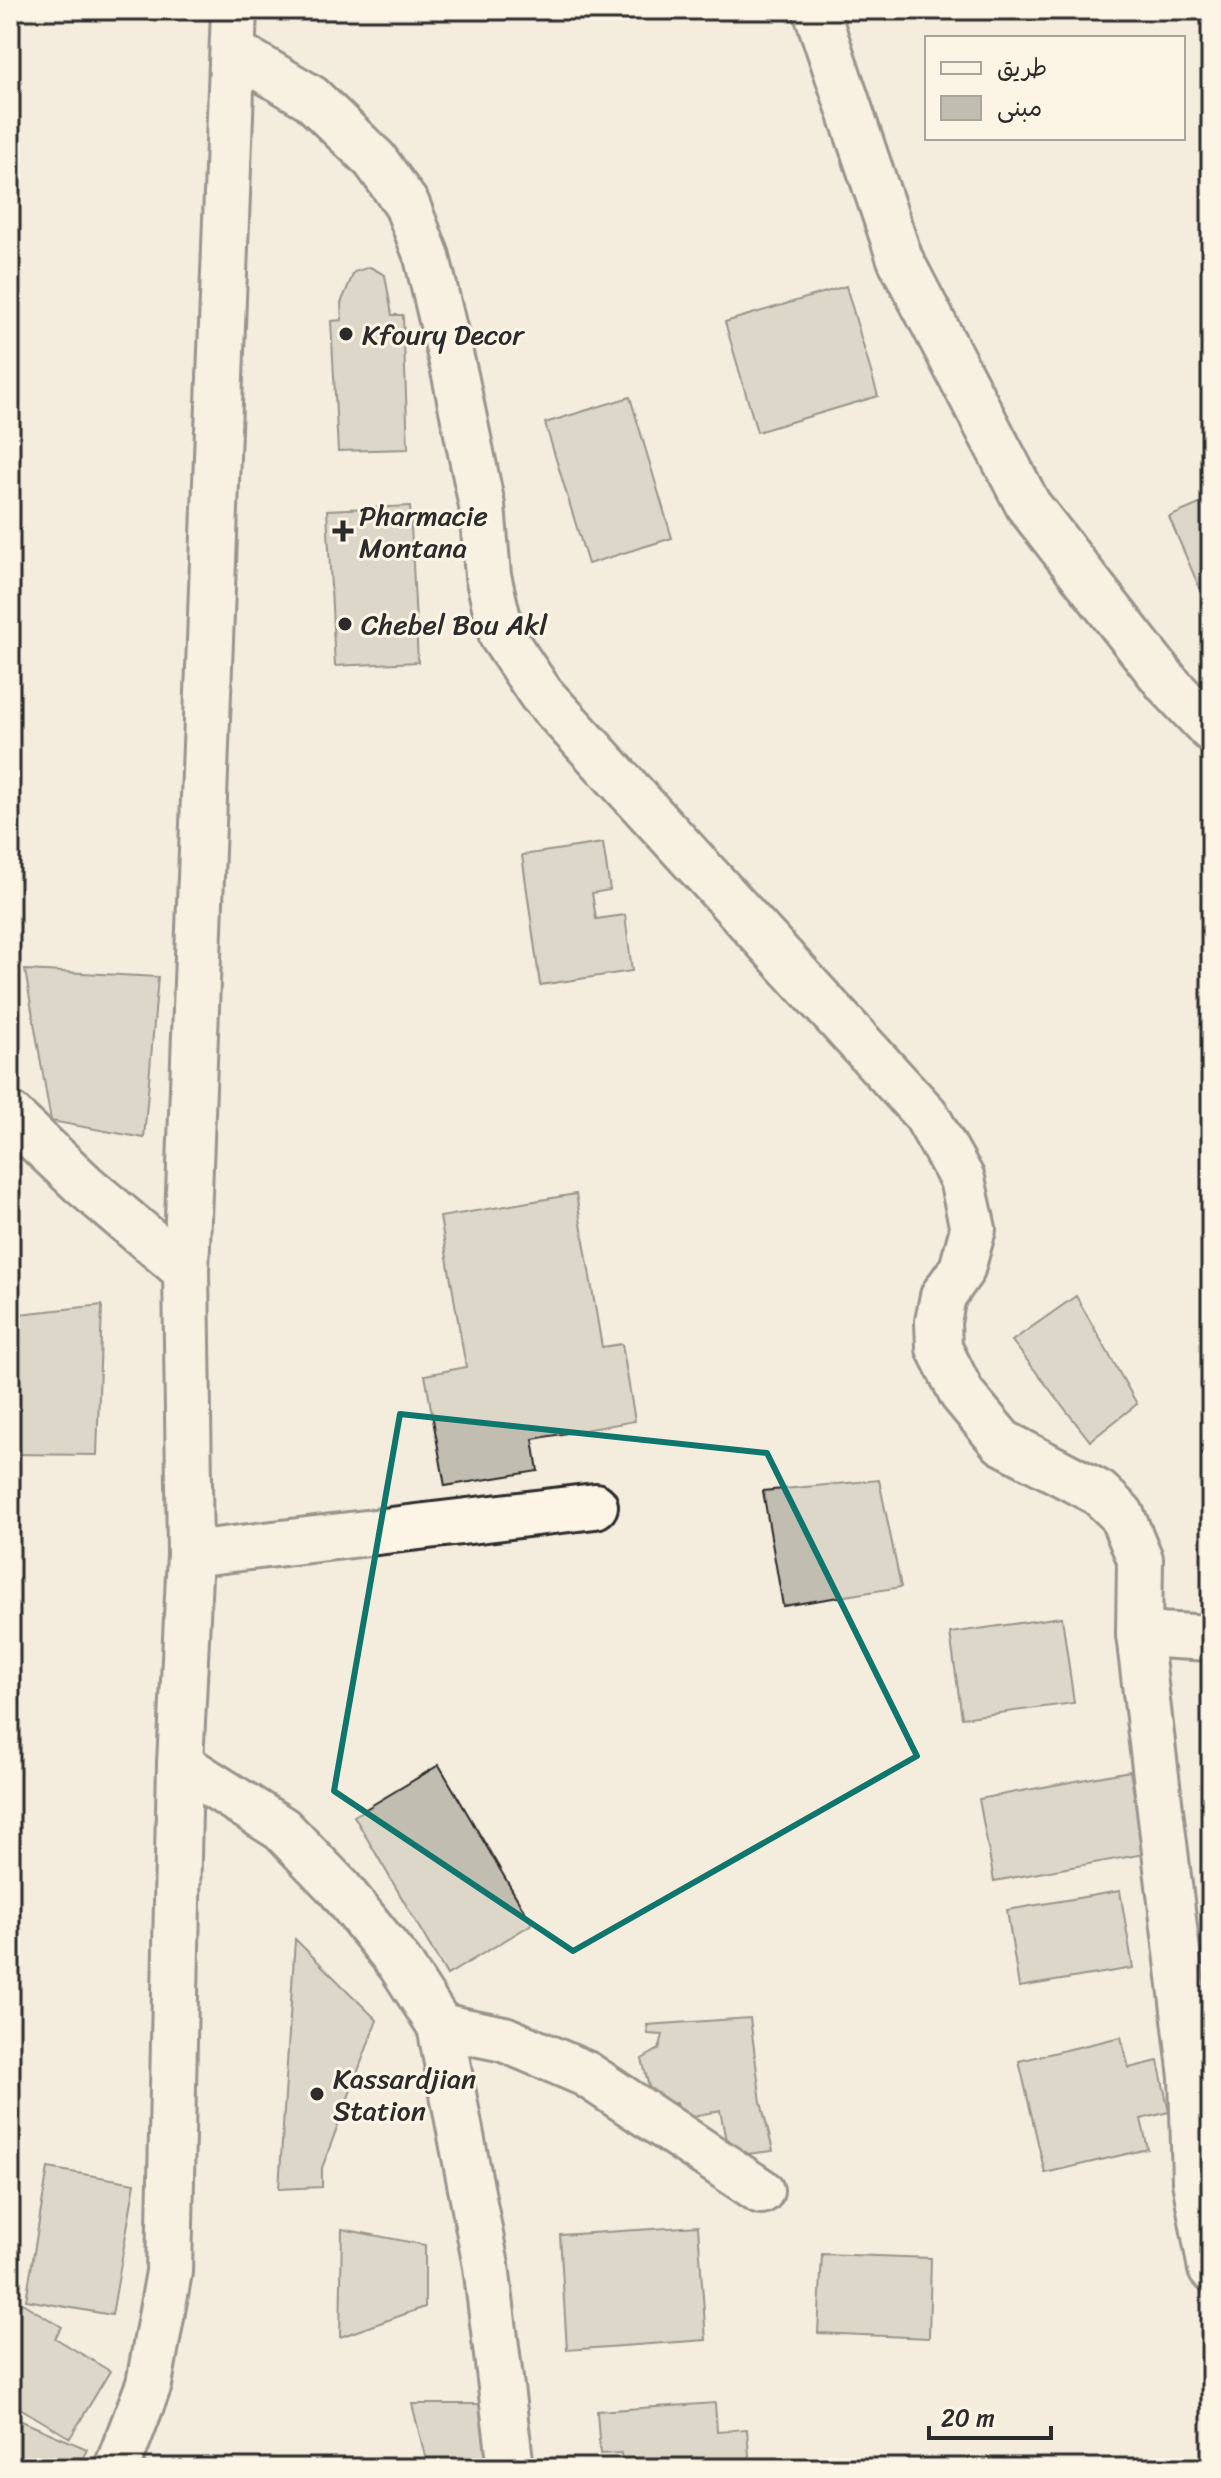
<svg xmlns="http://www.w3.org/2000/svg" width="1221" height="2478" font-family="Sriracha,'Playpen Sans Arabic',sans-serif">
<rect width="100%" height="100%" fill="#f4edde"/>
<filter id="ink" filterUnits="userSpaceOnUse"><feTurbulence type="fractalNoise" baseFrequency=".0125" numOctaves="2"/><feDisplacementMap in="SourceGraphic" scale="16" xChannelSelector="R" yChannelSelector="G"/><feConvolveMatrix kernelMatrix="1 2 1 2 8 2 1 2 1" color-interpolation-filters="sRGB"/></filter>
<g filter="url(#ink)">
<g fill="#c2bdb1" stroke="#2b2b2b" stroke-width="2">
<path d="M 370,267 L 385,275 L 392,315 L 403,315 L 408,449 L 338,451 L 331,321 L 342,320 L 341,303 L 354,272 Z"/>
<path d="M 846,286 L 878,396 L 757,432 L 725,322 Z"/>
<path d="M 630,397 L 672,538 L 588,564 L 545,423 Z"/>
<path d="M 1211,499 L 1211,609 L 1209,610 L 1169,517 Z"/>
<path d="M 410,506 L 418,662 L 335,666 L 327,510 Z"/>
<path d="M 603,843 L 610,890 L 592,893 L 596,919 L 625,915 L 632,971 L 540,985 L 522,855 Z"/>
<path d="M 25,970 L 158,977 L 144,1138 L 51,1121 Z"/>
<path d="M 576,1194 L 602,1347 L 622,1344 L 635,1421 L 533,1439 L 538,1471 L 445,1486 L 425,1375 L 466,1367 L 440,1217 Z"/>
<path d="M 1076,1296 L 1137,1404 L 1090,1441 L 1012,1341 Z"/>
<path d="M 102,1305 L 97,1455 L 10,1454 L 10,1315 Z"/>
<path d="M 879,1480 L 901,1587 L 783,1606 L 763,1491 Z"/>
<path d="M 1062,1617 L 1074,1703 L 962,1718 L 950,1633 Z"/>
<path d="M 439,1765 L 532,1924 L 447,1975 L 354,1816 Z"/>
<path d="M 1130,1771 L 1144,1854 L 994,1881 L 979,1799 Z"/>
<path d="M 1120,1891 L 1133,1968 L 1019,1987 L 1007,1910 Z"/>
<path d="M 295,1939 L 377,2020 L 322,2168 L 322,2187 L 279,2189 Z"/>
<path d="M 750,2018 L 761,2102 L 773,2151 L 729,2156 L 720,2110 L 683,2120 L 677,2103 L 653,2103 L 642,2059 L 659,2049 L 663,2035 L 648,2034 L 647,2025 Z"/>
<path d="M 1121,2037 L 1129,2068 L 1158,2061 L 1169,2112 L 1141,2119 L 1148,2149 L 1045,2173 L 1019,2061 Z"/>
<path d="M 48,2168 L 135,2183 L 112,2315 L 26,2300 Z"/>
<path d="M 698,2226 L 706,2340 L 567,2350 L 560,2235 Z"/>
<path d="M 342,2229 L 425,2245 L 425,2307 L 340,2337 Z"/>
<path d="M 822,2254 L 931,2258 L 929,2338 L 818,2333 Z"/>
<path d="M 22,2303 L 62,2327 L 55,2338 L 110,2371 L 70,2438 L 10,2402 L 10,2322 Z"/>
<path d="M 715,2403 L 717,2431 L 747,2429 L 750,2468 L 623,2468 L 621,2453 L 600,2454 L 597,2411 Z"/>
<path d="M 412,2404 L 486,2404 L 487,2468 L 428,2468 Z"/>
<path d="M 10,2416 L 87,2449 L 79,2468 L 10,2468 Z"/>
</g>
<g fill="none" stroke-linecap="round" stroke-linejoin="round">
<g stroke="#2b2b2b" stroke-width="50">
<g id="minor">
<path d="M 816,10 L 900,259 L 1028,505 L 1168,684 L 1211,729"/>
<path d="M 234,52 L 311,98 L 375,160 L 407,205 L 427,257 L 455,375 L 482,506 L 488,576 L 502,636 L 541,694 L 926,1115 L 962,1179 L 973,1229 L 962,1269 L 943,1296 L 938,1322 L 939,1348 L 962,1394 L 1002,1442 L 1099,1493 L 1121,1514 L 1140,1559 L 1139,1634 L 1192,2077 L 1195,2181 L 1211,2269"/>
<path d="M 10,1115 L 84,1185 L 186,1271"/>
<path d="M 190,1554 L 595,1506"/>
<path d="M 1139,1634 L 1211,1638"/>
<path d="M 180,1764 L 282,1829 L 339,1888 L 400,1964 L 440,2026 L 486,2266 L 511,2468"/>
<path d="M 440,2026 L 504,2039 L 586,2074 L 761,2191"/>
</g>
</g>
<g stroke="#2b2b2b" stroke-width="50">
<path id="highway" d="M 117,2468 L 149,2384 L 169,2272 L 180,1764 L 190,1554 L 186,1271 L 234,10"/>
</g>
<use href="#minor" stroke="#fcf5e5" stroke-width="44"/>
<use href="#highway" stroke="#fcf5e5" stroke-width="44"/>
</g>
</g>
<path d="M0 0H1221V2478H0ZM 400,1414 L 767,1453 L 917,1756 L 573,1951 L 334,1791 Z" fill="#f4edde" fill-opacity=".55" fill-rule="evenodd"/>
<path fill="none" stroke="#0f766e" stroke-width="6" stroke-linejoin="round" d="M 400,1414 L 767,1453 L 917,1756 L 573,1951 L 334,1791 Z"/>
<g fill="#2b2b2b" stroke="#fcf5e5" stroke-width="3">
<circle cx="346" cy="334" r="8"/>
<path d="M339 519h8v8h8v8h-8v8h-8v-8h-8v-8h8z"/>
<circle cx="345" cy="624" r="8"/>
<circle cx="317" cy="2094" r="8"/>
</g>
<g text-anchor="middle" stroke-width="6" stroke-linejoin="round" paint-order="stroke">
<g font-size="28" fill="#2b2b2b" stroke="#fcf5e5" text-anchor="start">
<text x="362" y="344">Kfoury Decor</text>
<text x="359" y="525">Pharmacie<tspan x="359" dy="32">Montana</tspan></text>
<text x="361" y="634">Chebel Bou Akl</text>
<text x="333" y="2088">Kassardjian<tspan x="333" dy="32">Station</tspan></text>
</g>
</g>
<rect width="1221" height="2478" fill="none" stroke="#fcf5e5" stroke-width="40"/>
<rect x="20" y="20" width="1181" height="2438" fill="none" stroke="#2b2b2b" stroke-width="3" filter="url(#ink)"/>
<rect x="925" y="36" width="260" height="104" fill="#fcf5e5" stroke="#a8a49b" stroke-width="2"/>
<rect x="941" y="62" width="40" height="12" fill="#fcf5e5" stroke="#a8a49b" stroke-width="2"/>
<text x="997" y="76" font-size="24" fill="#2b2b2b">طريق</text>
<rect x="941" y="96" width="40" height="24" fill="#c2bdb1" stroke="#a8a49b" stroke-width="2"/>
<text x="997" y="116" font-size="24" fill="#2b2b2b">مبنى</text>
<path d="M929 2426v12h122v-12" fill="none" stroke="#2b2b2b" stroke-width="4"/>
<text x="941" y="2426" font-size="24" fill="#2b2b2b" stroke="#fcf5e5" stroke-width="6" paint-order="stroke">20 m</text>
</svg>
